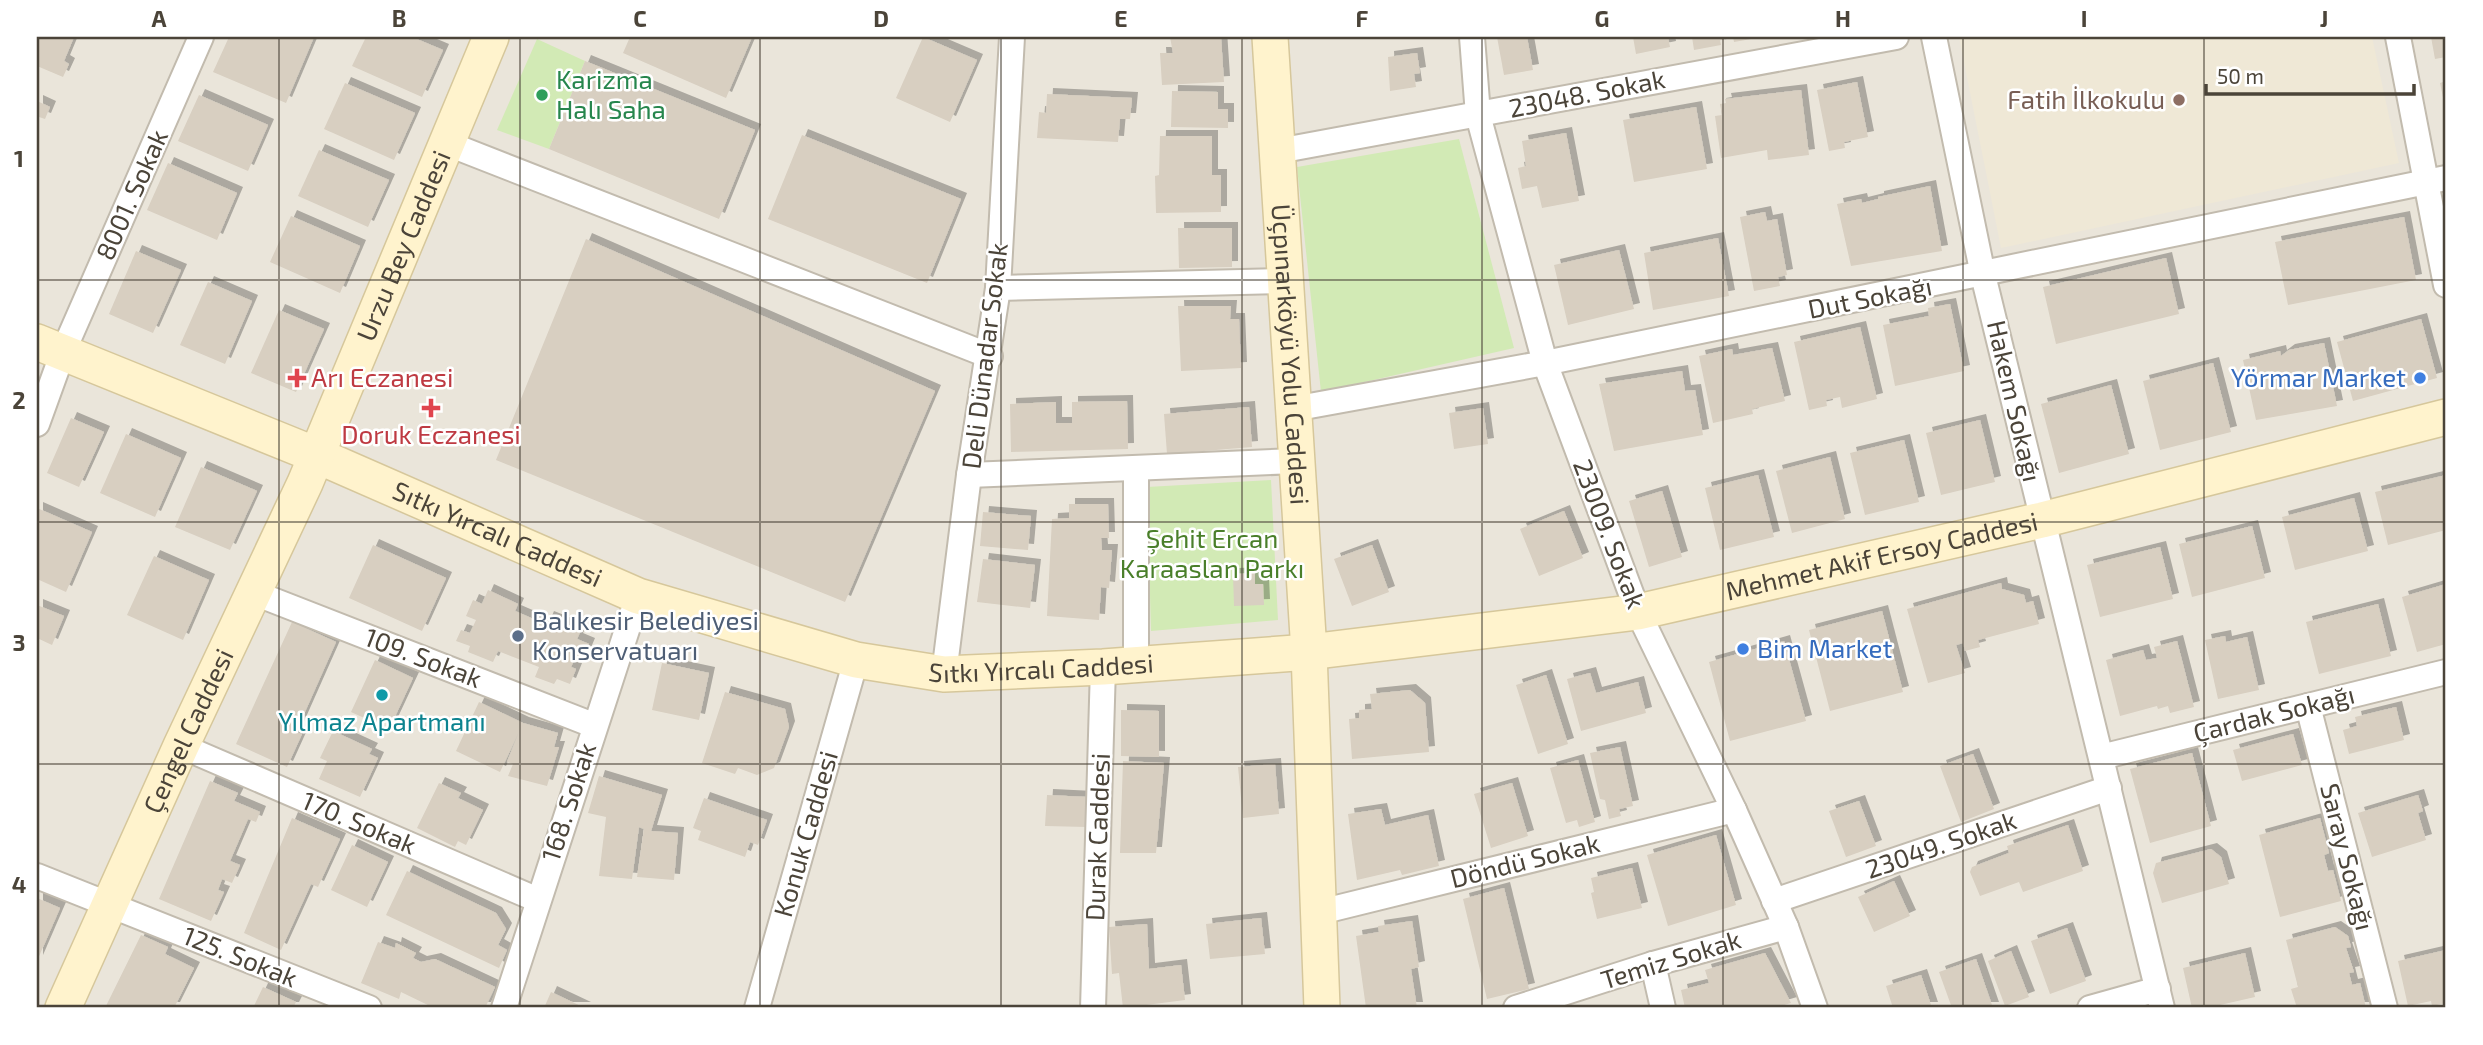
<svg xmlns="http://www.w3.org/2000/svg" width="2483" height="1045" font-family="'Exo 2',sans-serif">
<defs>
<filter id="shadow"><feDropShadow dx="6" dy="-6" stdDeviation="0" flood-color="#0004"/></filter>
</defs>
<rect width="100%" height="100%" fill="#f6f3ec"/>
<rect fill="#eae5da" x="37" y="37" width="2409" height="971"/>
<path fill="#efe8d6" d="M 1959,37 L 2372,37 L 2399,163 L 2001,248 Z"/>
<g fill="#d2eab5">
<path d="M 537,39 L 585,61 L 549,149 L 497,130 Z"/>
<path d="M 1459,139 L 1514,348 L 1321,392 L 1297,167 Z"/>
<path d="M 1271,480 L 1278,620 L 1151,631 L 1147,487 Z"/>
</g>
<g fill="#d8cfc1" filter="url(#shadow)">
<path d="M 37,37 L 74,37 L 64,61 L 69,64 L 63,77 L 37,66 Z"/>
<path d="M 229,37 L 314,37 L 286,103 L 213,72 Z"/>
<path d="M 366,37 L 412,37 L 443,50 L 422,97 L 352,66 Z"/>
<path d="M 630,37 L 752,37 L 726,98 L 623,53 Z"/>
<path d="M 923,37 L 977,60 L 950,122 L 896,98 Z"/>
<path d="M 1170,37 L 1221,37 L 1224,82 L 1162,85 L 1160,53 L 1173,53 Z"/>
<path d="M 1497,37 L 1527,37 L 1533,70 L 1504,75 Z"/>
<path d="M 1633,37 L 1668,37 L 1670,47 L 1636,54 Z"/>
<path d="M 1692,37 L 1730,37 L 1730,38 L 1720,40 L 1721,45 L 1694,50 Z"/>
<path d="M 1733,37 L 1757,37 L 1757,38 L 1734,42 Z"/>
<path d="M 2431,37 L 2446,37 L 2446,57 L 2435,59 Z"/>
<path d="M 1417,53 L 1420,73 L 1414,74 L 1416,87 L 1390,91 L 1388,57 Z"/>
<path d="M 585,61 L 755,130 L 719,219 L 549,149 Z"/>
<path d="M 2446,81 L 2446,107 L 2445,107 L 2440,83 Z"/>
<path d="M 1857,82 L 1868,137 L 1844,142 L 1845,148 L 1829,151 L 1817,90 Z"/>
<path d="M 345,83 L 415,113 L 394,160 L 324,129 Z"/>
<path d="M 1801,90 L 1809,155 L 1768,160 L 1767,150 L 1721,158 L 1715,116 L 1722,115 L 1720,104 L 1726,103 L 1725,99 Z"/>
<path d="M 1172,91 L 1218,92 L 1218,109 L 1228,109 L 1228,128 L 1171,127 Z"/>
<path d="M 1047,94 L 1132,98 L 1130,119 L 1120,119 L 1118,142 L 1037,138 L 1039,112 L 1046,113 Z"/>
<path d="M 199,95 L 268,125 L 248,171 L 178,141 Z"/>
<path d="M 37,101 L 50,107 L 45,119 L 39,117 L 37,124 Z"/>
<path d="M 1696,107 L 1707,169 L 1634,182 L 1623,120 Z"/>
<path d="M 1566,133 L 1579,201 L 1542,208 L 1537,186 L 1522,189 L 1518,168 L 1526,166 L 1522,141 Z"/>
<path d="M 802,135 L 961,199 L 927,283 L 768,219 Z"/>
<path d="M 1160,136 L 1212,136 L 1212,175 L 1221,175 L 1221,212 L 1156,213 L 1155,176 L 1159,175 Z"/>
<path d="M 319,150 L 389,180 L 368,227 L 298,196 Z"/>
<path d="M 168,163 L 237,193 L 217,240 L 147,210 Z"/>
<path d="M 1930,186 L 1942,251 L 1851,266 L 1837,204 L 1861,199 L 1862,203 L 1878,199 L 1878,197 Z"/>
<path d="M 1765,212 L 1767,221 L 1777,219 L 1787,275 L 1778,277 L 1780,286 L 1754,291 L 1740,217 Z"/>
<path d="M 291,216 L 360,246 L 340,293 L 270,262 Z"/>
<path d="M 2404,217 L 2416,280 L 2288,305 L 2275,242 Z"/>
<path d="M 1178,228 L 1232,228 L 1232,267 L 1179,268 Z"/>
<path d="M 1718,238 L 1729,296 L 1653,310 L 1644,253 Z"/>
<path d="M 586,239 L 935,391 L 845,602 L 496,460 Z"/>
<path d="M 1619,250 L 1634,309 L 1568,325 L 1554,265 Z"/>
<path d="M 136,251 L 181,270 L 153,333 L 109,314 Z"/>
<path d="M 2166,258 L 2179,314 L 2056,344 L 2043,287 Z"/>
<path d="M 208,282 L 252,301 L 225,364 L 180,345 Z"/>
<path d="M 1950,304 L 1964,371 L 1895,386 L 1883,325 L 1929,316 L 1928,308 Z"/>
<path d="M 1178,306 L 1231,306 L 1230,319 L 1239,319 L 1241,368 L 1181,371 Z"/>
<path d="M 279,310 L 324,329 L 296,392 L 251,373 Z"/>
<path d="M 2421,319 L 2437,378 L 2353,401 L 2337,342 Z"/>
<path d="M 1860,327 L 1877,399 L 1842,408 L 1840,397 L 1826,400 L 1827,406 L 1809,410 L 1794,342 Z"/>
<path d="M 2324,343 L 2337,406 L 2256,420 L 2243,360 L 2280,351 L 2281,356 L 2289,350 Z"/>
<path d="M 1772,348 L 1785,401 L 1752,409 L 1753,414 L 1713,423 L 1699,356 L 1732,349 L 1733,355 Z"/>
<path d="M 2213,363 L 2231,432 L 2160,450 L 2143,381 Z"/>
<path d="M 1682,371 L 1685,391 L 1695,390 L 1703,435 L 1614,451 L 1599,384 Z"/>
<path d="M 2111,385 L 2129,454 L 2059,473 L 2041,404 Z"/>
<path d="M 1127,401 L 1128,449 L 1011,452 L 1010,404 L 1056,402 L 1056,423 L 1072,423 L 1072,402 Z"/>
<path d="M 1249,407 L 1252,447 L 1167,454 L 1164,414 Z"/>
<path d="M 1483,408 L 1488,444 L 1454,449 L 1449,413 Z"/>
<path d="M 71,418 L 104,432 L 79,487 L 47,473 Z"/>
<path d="M 1980,420 L 1995,482 L 1941,495 L 1926,433 Z"/>
<path d="M 126,434 L 181,458 L 155,517 L 100,493 Z"/>
<path d="M 1904,440 L 1919,502 L 1865,515 L 1850,453 Z"/>
<path d="M 1830,457 L 1845,519 L 1792,533 L 1776,471 Z"/>
<path d="M 201,467 L 257,491 L 230,550 L 175,527 Z"/>
<path d="M 1758,475 L 1774,537 L 1720,550 L 1705,488 Z"/>
<path d="M 2446,475 L 2446,530 L 2388,545 L 2375,492 Z"/>
<path d="M 1662,491 L 1682,557 L 1649,567 L 1629,501 Z"/>
<path d="M 2354,498 L 2368,551 L 2295,570 L 2282,517 Z"/>
<path d="M 1069,504 L 1108,504 L 1109,538 L 1101,538 L 1102,550 L 1112,550 L 1109,588 L 1101,587 L 1099,620 L 1047,616 L 1052,519 L 1069,518 Z"/>
<path d="M 37,508 L 92,532 L 66,592 L 37,579 Z"/>
<path d="M 1564,511 L 1583,558 L 1539,576 L 1520,529 Z"/>
<path d="M 983,512 L 1031,516 L 1028,550 L 980,546 Z"/>
<path d="M 2252,526 L 2265,578 L 2192,597 L 2179,544 Z"/>
<path d="M 373,545 L 446,578 L 422,631 L 349,598 Z"/>
<path d="M 1372,545 L 1389,592 L 1352,606 L 1334,559 Z"/>
<path d="M 2160,547 L 2173,599 L 2100,617 L 2087,565 Z"/>
<path d="M 154,556 L 209,580 L 183,640 L 127,615 Z"/>
<path d="M 983,559 L 1035,565 L 1030,608 L 977,602 Z"/>
<path d="M 1255,573 L 1255,584 L 1263,584 L 1264,605 L 1234,606 L 1233,574 Z"/>
<path d="M 2001,583 L 2002,589 L 2024,595 L 2026,603 L 2033,601 L 2039,624 L 1978,640 L 1980,647 L 1965,651 L 1963,643 L 1956,645 L 1965,673 L 1928,683 L 1907,609 Z"/>
<path d="M 2446,584 L 2446,644 L 2417,652 L 2402,597 Z"/>
<path d="M 488,590 L 518,604 L 515,611 L 545,624 L 548,617 L 581,630 L 577,639 L 589,644 L 581,663 L 574,660 L 571,667 L 576,669 L 570,684 L 557,679 L 554,684 L 535,677 L 539,667 L 498,651 L 493,662 L 468,652 L 470,646 L 456,641 L 461,630 L 470,633 L 476,620 L 466,616 L 473,600 L 482,604 Z"/>
<path d="M 2378,604 L 2391,656 L 2319,674 L 2306,622 Z"/>
<path d="M 37,605 L 64,616 L 52,645 L 37,638 Z"/>
<path d="M 1882,611 L 1903,692 L 1830,711 L 1809,630 Z"/>
<path d="M 292,622 L 336,642 L 296,732 L 302,734 L 287,767 L 236,744 Z"/>
<path d="M 2225,636 L 2226,642 L 2247,637 L 2259,690 L 2218,699 L 2205,640 Z"/>
<path d="M 1784,641 L 1806,721 L 1730,741 L 1709,662 Z"/>
<path d="M 2177,641 L 2194,707 L 2170,713 L 2168,706 L 2158,709 L 2157,706 L 2120,716 L 2106,660 L 2143,650 L 2146,660 L 2157,658 L 2154,647 Z"/>
<path d="M 375,660 L 413,678 L 392,723 L 385,719 L 382,726 L 351,712 Z"/>
<path d="M 662,663 L 709,673 L 699,720 L 652,710 Z"/>
<path d="M 1590,673 L 1596,693 L 1638,682 L 1646,713 L 1581,731 L 1567,679 Z"/>
<path d="M 1546,675 L 1568,744 L 1538,754 L 1516,685 Z"/>
<path d="M 1410,690 L 1425,703 L 1429,752 L 1352,759 L 1349,719 L 1359,718 L 1359,710 L 1372,709 L 1370,694 Z"/>
<path d="M 725,692 L 785,709 L 789,727 L 774,768 L 757,775 L 738,768 L 735,774 L 702,763 Z"/>
<path d="M 479,702 L 523,723 L 558,733 L 554,747 L 559,747 L 547,786 L 508,776 L 513,764 L 507,762 L 518,734 L 500,772 L 456,751 Z"/>
<path d="M 2396,707 L 2404,740 L 2349,754 L 2343,730 L 2357,726 L 2355,717 Z"/>
<path d="M 1121,710 L 1159,711 L 1159,757 L 1121,756 Z"/>
<path d="M 333,731 L 372,749 L 369,754 L 378,758 L 360,797 L 319,779 L 327,761 L 320,758 Z"/>
<path d="M 2293,734 L 2302,765 L 2242,781 L 2233,750 Z"/>
<path d="M 1620,747 L 1633,806 L 1619,809 L 1621,816 L 1609,819 L 1605,800 L 1600,799 L 1590,753 Z"/>
<path d="M 2192,753 L 2211,826 L 2150,843 L 2130,769 Z"/>
<path d="M 1973,754 L 1994,809 L 1961,822 L 1940,766 Z"/>
<path d="M 1578,760 L 1595,822 L 1579,827 L 1577,820 L 1566,823 L 1550,768 Z"/>
<path d="M 1123,761 L 1164,763 L 1156,853 L 1120,853 Z"/>
<path d="M 1275,764 L 1279,814 L 1243,818 L 1238,767 Z"/>
<path d="M 599,776 L 662,795 L 651,831 L 678,833 L 674,880 L 637,877 L 644,829 L 639,827 L 632,879 L 599,876 L 606,817 L 588,813 Z"/>
<path d="M 210,781 L 238,793 L 234,801 L 260,812 L 256,822 L 248,819 L 230,861 L 240,865 L 232,883 L 222,879 L 218,890 L 224,892 L 211,921 L 159,899 Z"/>
<path d="M 439,783 L 461,793 L 458,798 L 483,810 L 466,845 L 458,841 L 455,847 L 417,828 Z"/>
<path d="M 1512,783 L 1528,836 L 1491,848 L 1474,794 Z"/>
<path d="M 1047,795 L 1088,797 L 1087,827 L 1045,826 Z"/>
<path d="M 2418,795 L 2423,811 L 2418,813 L 2426,840 L 2372,857 L 2358,813 Z"/>
<path d="M 704,798 L 767,820 L 758,845 L 750,842 L 745,857 L 698,840 L 701,831 L 693,828 Z"/>
<path d="M 1859,801 L 1876,846 L 1846,857 L 1829,811 Z"/>
<path d="M 1381,809 L 1385,825 L 1428,815 L 1439,866 L 1402,875 L 1400,870 L 1357,880 L 1348,814 Z"/>
<path d="M 292,818 L 340,839 L 318,887 L 311,884 L 281,950 L 244,933 Z"/>
<path d="M 2320,818 L 2329,853 L 2324,855 L 2328,871 L 2333,870 L 2341,901 L 2280,917 L 2259,835 Z"/>
<path d="M 2068,825 L 2083,871 L 2023,892 L 2019,882 L 1980,896 L 1970,872 L 1972,867 L 2009,853 L 2007,846 Z"/>
<path d="M 1716,835 L 1736,905 L 1668,926 L 1647,855 Z"/>
<path d="M 352,845 L 388,862 L 367,907 L 331,890 Z"/>
<path d="M 2211,849 L 2221,857 L 2229,884 L 2162,903 L 2153,873 L 2156,863 Z"/>
<path d="M 1632,868 L 1642,908 L 1597,919 L 1591,893 L 1594,892 L 1591,878 Z"/>
<path d="M 407,871 L 496,913 L 506,929 L 498,945 L 507,950 L 499,968 L 386,915 Z"/>
<path d="M 1894,881 L 1910,916 L 1874,932 L 1858,897 Z"/>
<path d="M 1504,888 L 1529,989 L 1487,999 L 1463,899 Z"/>
<path d="M 37,898 L 60,908 L 37,961 Z"/>
<path d="M 1261,918 L 1265,954 L 1210,959 L 1206,924 Z"/>
<path d="M 1412,921 L 1419,967 L 1411,969 L 1417,1008 L 1366,1008 L 1356,936 L 1379,932 L 1378,926 Z"/>
<path d="M 1147,924 L 1149,969 L 1181,965 L 1185,1000 L 1123,1008 L 1119,973 L 1112,974 L 1109,927 Z"/>
<path d="M 2335,927 L 2348,936 L 2351,947 L 2346,948 L 2354,972 L 2349,973 L 2352,985 L 2360,983 L 2366,1008 L 2297,1008 L 2291,989 L 2298,987 L 2286,940 Z"/>
<path d="M 2067,928 L 2086,981 L 2050,994 L 2031,941 Z"/>
<path d="M 141,935 L 168,947 L 165,954 L 194,968 L 174,1008 L 105,1008 Z"/>
<path d="M 378,942 L 395,948 L 396,943 L 416,953 L 413,958 L 421,962 L 435,959 L 495,987 L 485,1008 L 434,1008 L 401,992 L 399,999 L 361,983 Z"/>
<path d="M 2446,950 L 2446,1003 L 2432,1006 L 2431,1001 L 2408,1006 L 2398,961 Z"/>
<path d="M 2011,951 L 2029,997 L 2005,1006 L 1988,961 Z"/>
<path d="M 1765,953 L 1791,1003 L 1774,1008 L 1685,1008 L 1681,990 L 1709,983 L 1705,970 Z"/>
<path d="M 2245,953 L 2255,997 L 2207,1008 L 2192,1008 L 2183,968 Z"/>
<path d="M 1976,959 L 1993,1008 L 1952,1008 L 1939,972 Z"/>
<path d="M 1921,975 L 1932,1008 L 1893,1008 L 1886,986 Z"/>
<path d="M 263,987 L 296,1002 L 293,1008 L 253,1008 Z"/>
<path d="M 551,992 L 585,1008 L 544,1008 Z"/>
</g>
<g fill="none" stroke-linecap="round" stroke-linejoin="round">
<g stroke="#c2bbae" stroke-width="28">
<g id="minor">
<path d="M 1472,37 L 1478,115 L 1545,363 L 1638,612 L 1734,810 L 1786,927 L 1815,1008"/>
<path d="M 1934,37 L 1983,275 L 2162,1008"/>
<path d="M 2398,37 L 2446,285"/>
<path d="M 446,143 L 990,356"/>
<path d="M 1278,151 L 1896,37"/>
<path d="M 998,288 L 1285,281"/>
<path d="M 1293,409 L 1545,363 L 2446,178"/>
<path d="M 37,424 L 63,352 L 201,37"/>
<path d="M 1136,468 L 1136,664"/>
<path d="M 969,475 L 1296,461"/>
<path d="M 252,592 L 593,725"/>
<path d="M 944,674 L 969,475 L 998,288 L 1012,37"/>
<path d="M 2308,706 L 2385,1008"/>
<path d="M 181,746 L 538,900"/>
<path d="M 2101,757 L 2446,672"/>
<path d="M 37,876 L 369,1008"/>
<path d="M 1774,901 L 2109,788"/>
<path d="M 1316,913 L 1734,810"/>
<path d="M 1653,964 L 1663,1008"/>
<path d="M 504,1008 L 638,596"/>
<path d="M 757,1008 L 856,660"/>
<path d="M 1093,1008 L 1103,667"/>
<path d="M 1516,1008 L 1653,964 L 1786,927"/>
<path d="M 2090,1008 L 2158,989"/>
</g>
</g>
<g stroke="#d6c79b" stroke-width="38">
<g id="secondary">
<path id="s1" d="M 1270,37 L 1309,652 L 1322,1008"/>
<path id="s2" d="M 37,342 L 316,455 L 638,596 L 856,660 L 944,674 L 1103,667 L 1309,652 L 1638,612 L 2042,520 L 2446,417"/>
<path id="s3" d="M 63,1008 L 181,746 L 305,483 L 491,37"/>
</g>
</g>
<use href="#minor" stroke="#fff" stroke-width="24"/>
<use href="#secondary" stroke="#fff3cd" stroke-width="35"/>
</g>
<path fill="none" stroke="#4b4439" stroke-width="2" stroke-opacity="0.55" d="M 279,37 L 279,1008M 520,37 L 520,1008M 760,37 L 760,1008M 1001,37 L 1001,1008M 1242,37 L 1242,1008M 1482,37 L 1482,1008M 1723,37 L 1723,1008M 1963,37 L 1963,1008M 2204,37 L 2204,1008M 37,280 L 2446,280M 37,522 L 2446,522M 37,764 L 2446,764"/>
<circle fill="#2e9e5b" stroke="#fff" stroke-width="2.5" cx="542" cy="95" r="7"/>
<circle fill="#8d6e63" stroke="#fff" stroke-width="2.5" cx="2179" cy="100" r="7"/>
<g fill="#e0444e" stroke="#fff" stroke-width="2.5">
<path d="M293.5 367.5h7v7h7v7h-7v7h-7v-7h-7v-7h7z"/>
<path d="M427.5 397.5h7v7h7v7h-7v7h-7v-7h-7v-7h7z"/>
</g>
<g fill="#3f7fe0" stroke="#fff" stroke-width="2.5">
<circle cx="2420" cy="378" r="7"/>
<circle cx="1743" cy="649" r="7"/>
</g>
<circle fill="#5c6f8a" stroke="#fff" stroke-width="2.5" cx="518" cy="636" r="7"/>
<circle fill="#0f9aa8" stroke="#fff" stroke-width="2.5" cx="382" cy="695" r="7"/>
<g text-anchor="middle" stroke-width="5" stroke-linejoin="round" paint-order="stroke">
<g font-size="26" fill="#27864d" stroke="#fff" text-anchor="start">
<text x="556" y="89">Karizma<tspan x="556" dy="30">Halı Saha</tspan></text>
</g>
<g font-size="26" fill="#4b4439" stroke="#fff">
<text transform="translate(1587 94) rotate(-11)" y="9">23048. Sokak</text>
<text transform="translate(132 195) rotate(-66)" y="9">8001. Sokak</text>
<text dy="9" stroke="none"><textPath href="#s3" startOffset="835">Urzu Bey Caddesi</textPath></text>
<text transform="translate(1870 298) rotate(-11)" y="9">Dut Sokağı</text>
<text dy="9" stroke="none"><textPath href="#s1" startOffset="318">Üçpınarköyü Yolu Caddesi</textPath></text>
<text transform="translate(985 356) rotate(-83)" y="9">Deli Dünadar Sokak</text>
<text transform="translate(2014 401) rotate(77)" y="9">Hakem Sokağı</text>
<text dy="9" stroke="none"><textPath href="#s2" startOffset="499">Sıtkı Yırcalı Caddesi</textPath></text>
<text transform="translate(1609 534) rotate(69)" y="9">23009. Sokak</text>
<text dy="9" stroke="none"><textPath href="#s2" startOffset="1916">Mehmet Akif Ersoy Caddesi</textPath></text>
<text transform="translate(423 658) rotate(21)" y="9">109. Sokak</text>
<text dy="9" stroke="none"><textPath href="#s2" startOffset="1066">Sıtkı Yırcalı Caddesi</textPath></text>
<text transform="translate(2274 714) rotate(-14)" y="9">Çardak Sokağı</text>
<text dy="9" stroke="none"><textPath href="#s3" startOffset="304">Çengel Caddesi</textPath></text>
<text transform="translate(569 802) rotate(-72)" y="9">168. Sokak</text>
<text transform="translate(359 823) rotate(23)" y="9">170. Sokak</text>
<text transform="translate(806 834) rotate(-74)" y="9">Konuk Caddesi</text>
<text transform="translate(1098 837) rotate(-88)" y="9">Durak Caddesi</text>
<text transform="translate(1941 845) rotate(-19)" y="9">23049. Sokak</text>
<text transform="translate(2347 857) rotate(76)" y="9">Saray Sokağı</text>
<text transform="translate(1525 861) rotate(-14)" y="9">Döndü Sokak</text>
<text transform="translate(240 957) rotate(22)" y="9">125. Sokak</text>
<text transform="translate(1671 960) rotate(-17)" y="9">Temiz Sokak</text>
</g>
<g font-size="26" fill="#785e54" stroke="#fff" text-anchor="end">
<text x="2165" y="109">Fatih İlkokulu</text>
</g>
<g font-size="26" fill="#be3a42" stroke="#fff" text-anchor="start">
<text x="311" y="387">Arı Eczanesi</text>
<text x="431" y="444" text-anchor="middle">Doruk Eczanesi</text>
</g>
<g font-size="26" fill="#366cbe" stroke="#fff" text-anchor="end">
<text x="2406" y="387">Yörmar Market</text>
<text x="1757" y="658" text-anchor="start">Bim Market</text>
</g>
<g font-size="26" fill="#4a7f2a" stroke="#fff">
<text x="1212" y="548">Şehit Ercan<tspan x="1212" dy="30">Karaaslan Parkı</tspan></text>
</g>
<g font-size="26" fill="#4e5e75" stroke="#fff" text-anchor="start">
<text x="532" y="630">Balıkesir Belediyesi<tspan x="532" dy="30">Konservatuarı</tspan></text>
</g>
<g font-size="26" fill="#0d838f" stroke="#fff">
<text x="382" y="731">Yılmaz Apartmanı</text>
</g>
</g>
<rect width="2483" height="1045" fill="none" stroke="#ffffff" stroke-width="77"/>
<path d="M2206 84v10h208v-10" fill="none" stroke="#4b4439" stroke-width="3.5"/>
<text x="2217" y="84" font-size="21" fill="#4b4439" stroke="#ffffff" stroke-width="5" paint-order="stroke">50 m</text>
<rect x="38" y="38" width="2406" height="968" fill="none" stroke="#4b4439" stroke-width="2.5"/>
<g font-size="23" text-anchor="middle" font-weight="bold" fill="#4b4439">
<text x="159" y="27">A</text>
<text x="399" y="27">B</text>
<text x="640" y="27">C</text>
<text x="881" y="27">D</text>
<text x="1121" y="27">E</text>
<text x="1362" y="27">F</text>
<text x="1602" y="27">G</text>
<text x="1843" y="27">H</text>
<text x="2084" y="27">I</text>
<text x="2324" y="27">J</text>
<text x="19" y="167">1</text>
<text x="19" y="409">2</text>
<text x="19" y="651">3</text>
<text x="19" y="893">4</text>
</g>
</svg>
